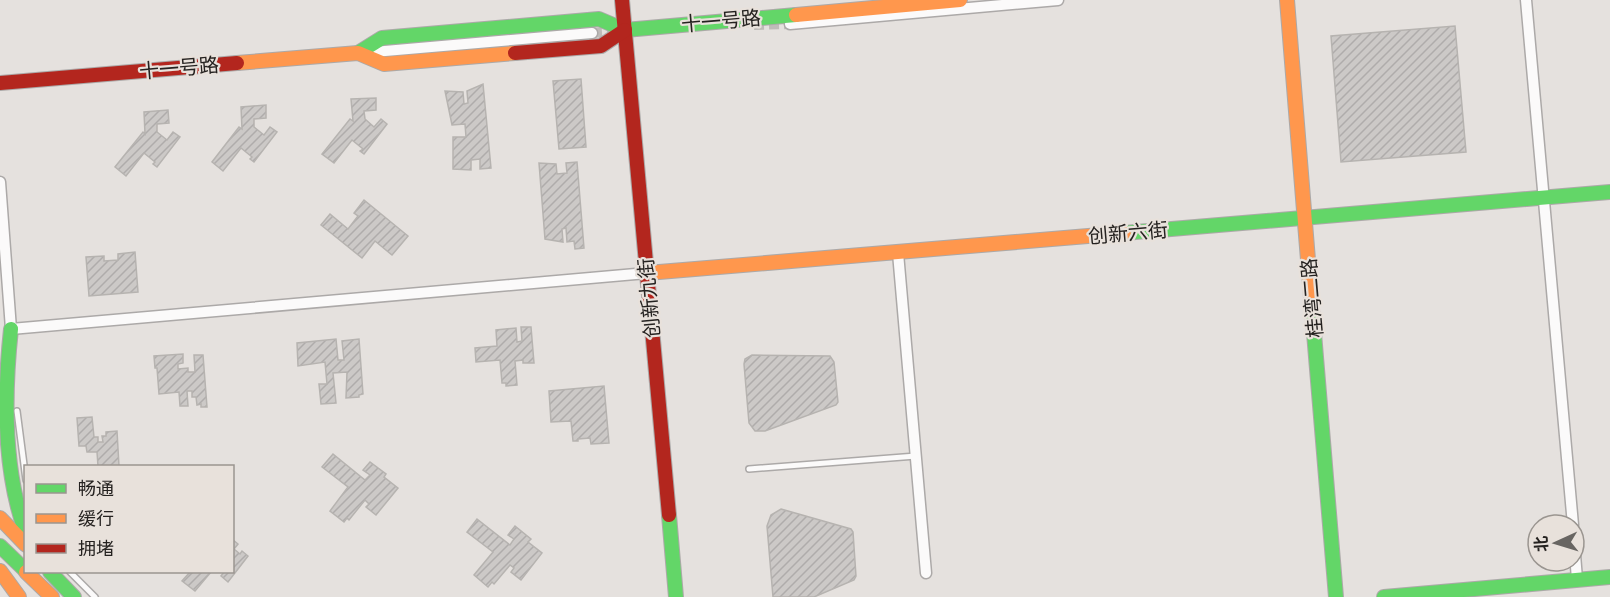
<svg xmlns="http://www.w3.org/2000/svg" width="1610" height="597" font-family="'Fira Sans','Noto Sans SC',sans-serif">
<defs>
<pattern id="building-hatch" width="6" height="6" patternUnits="userSpaceOnUse" patternTransform="scale(1.5)"><rect width="6" height="6" fill="#ccc9c7"/><path d="M-1 1l2-2M0 6l6-6M5 7l2-2" fill="none" stroke="#afacab"/></pattern>
</defs>
<rect width="100%" height="100%" fill="#e5e1de"/>
<g fill="url(#building-hatch)" stroke="#b6b3b0" stroke-width="1.5">
<path d="M 1455,26 L 1466,152 L 1341,162 L 1331,36 Z"/>
<path d="M 581,79 L 586,147 L 559,149 L 553,81 Z"/>
<path d="M 483,84 L 491,168 L 480,169 L 480,159 L 471,160 L 471,170 L 453,169 L 453,137 L 466,137 L 465,124 L 452,125 L 445,91 L 463,92 L 464,104 L 468,103 L 467,91 Z"/>
<path d="M 376,98 L 376,110 L 364,111 L 365,119 L 374,127 L 381,119 L 387,124 L 364,154 L 360,151 L 363,149 L 352,140 L 334,163 L 322,154 L 350,119 L 353,121 L 351,99 Z"/>
<path d="M 266,105 L 266,118 L 254,119 L 254,127 L 264,135 L 270,127 L 277,132 L 254,162 L 250,159 L 252,157 L 241,148 L 223,171 L 212,162 L 239,127 L 242,129 L 241,107 Z"/>
<path d="M 168,110 L 169,123 L 157,124 L 157,132 L 167,140 L 173,132 L 180,137 L 157,167 L 153,164 L 155,162 L 144,153 L 126,176 L 115,167 L 143,132 L 145,134 L 144,112 Z"/>
<path d="M 577,162 L 584,248 L 575,249 L 574,241 L 567,242 L 566,228 L 562,229 L 563,242 L 545,239 L 539,163 L 556,164 L 557,174 L 567,173 L 566,163 Z"/>
<path d="M 364,200 L 408,236 L 392,255 L 375,241 L 362,258 L 321,225 L 330,214 L 348,229 L 358,216 L 354,213 Z"/>
<path d="M 135,252 L 138,292 L 89,296 L 86,257 L 104,256 L 104,261 L 118,260 L 118,254 Z"/>
<path d="M 521,327 L 531,327 L 534,363 L 523,363 L 523,360 L 515,361 L 517,385 L 506,386 L 506,383 L 502,383 L 500,360 L 476,362 L 475,348 L 497,346 L 496,330 L 516,328 L 517,342 L 522,341 Z"/>
<path d="M 336,339 L 338,360 L 344,360 L 342,341 L 359,339 L 363,394 L 359,395 L 359,397 L 346,398 L 347,372 L 333,373 L 336,403 L 321,404 L 319,384 L 327,384 L 325,362 L 298,366 L 297,343 Z"/>
<path d="M 183,354 L 183,363 L 178,364 L 178,369 L 188,368 L 188,372 L 195,372 L 194,355 L 203,355 L 207,407 L 201,407 L 201,404 L 197,405 L 196,397 L 192,397 L 192,391 L 187,391 L 188,406 L 180,406 L 179,392 L 159,394 L 157,368 L 155,368 L 154,356 Z"/>
<path d="M 752,355 L 830,356 L 834,362 L 838,402 L 836,405 L 765,431 L 755,431 L 749,423 L 744,364 L 745,359 Z"/>
<path d="M 604,386 L 609,443 L 591,444 L 590,438 L 578,439 L 578,441 L 573,441 L 571,421 L 551,422 L 549,391 Z"/>
<path d="M 92,417 L 94,437 L 98,437 L 98,442 L 103,442 L 102,436 L 106,436 L 106,432 L 117,431 L 119,466 L 98,466 L 97,452 L 87,452 L 86,446 L 79,446 L 77,418 Z"/>
<path d="M 333,454 L 365,480 L 370,475 L 363,470 L 370,462 L 386,474 L 384,477 L 398,488 L 376,515 L 366,507 L 369,504 L 365,500 L 349,520 L 347,518 L 344,522 L 330,511 L 348,487 L 322,467 Z"/>
<path d="M 781,509 L 851,529 L 853,532 L 856,576 L 854,580 L 814,597 L 773,597 L 767,526 L 771,515 Z"/>
<path d="M 477,519 L 510,545 L 514,539 L 508,535 L 515,526 L 531,539 L 528,542 L 542,553 L 521,580 L 511,572 L 514,568 L 510,565 L 494,584 L 492,582 L 488,587 L 474,575 L 493,552 L 467,532 Z"/>
<path d="M 232,539 L 238,544 L 234,549 L 240,554 L 242,551 L 248,556 L 228,582 L 221,576 L 224,572 L 232,572 Z"/>
<path d="M 190,572 L 211,572 L 195,591 L 182,581 Z"/>
</g>
<g fill="none" stroke-linecap="round" stroke-linejoin="round">
<g stroke="#bfbbb8" stroke-width="10" stroke-dasharray="10 5" stroke-linecap="butt">
<path d="M 754,25 L 790,24"/>
<path d="M 592,33 L 622,31"/>
</g>
<g stroke="#aca9a8" stroke-width="8">
<g id="lane">
<path d="M 17,411 L 26,480"/>
<path d="M 749,469 L 916,456"/>
<path d="M 70,572 L 95,597"/>
</g>
</g>
<g stroke="#aca9a8" stroke-width="13">
<g id="street">
<path d="M 1526,0 L 1573,525"/>
<path d="M 790,24 L 1058,0"/>
<path d="M 362,53 L 592,33"/>
<path d="M 0,182 L 11,329 L 647,273"/>
<path d="M 898,253 L 926,573"/>
<path d="M 1574,542 L 1577,579"/>
</g>
</g>
<g stroke="#aca9a8" stroke-width="16">
<g id="fast">
<path d="M 358,53 L 382,38 L 599,19 L 625,30 L 796,15"/>
<path d="M 1124,233 L 1610,192"/>
<path d="M 1311,297 L 1336,597"/>
<path d="M 11,329 C 4,394 3,471 26,533"/>
<path d="M 669,515 L 676,597"/>
<path d="M 0,546 L 26,571"/>
<path d="M 50,572 L 74,597"/>
<path d="M 1384,597 L 1610,577"/>
</g>
</g>
<g stroke="#aca9a8" stroke-width="16">
<g id="slow">
<path d="M 1287,0 L 1311,297"/>
<path d="M 796,15 L 960,0"/>
<path d="M 237,63 L 358,53 L 384,64 L 515,53"/>
<path d="M 647,273 L 1124,233"/>
<path d="M 0,518 L 26,545"/>
<path d="M 0,571 L 19,597"/>
<path d="M 26,572 L 52,597"/>
</g>
</g>
<g stroke="#aca9a8" stroke-width="16">
<g id="jam">
<path d="M 622,0 L 669,515"/>
<path d="M 515,53 L 601,46 L 625,30"/>
<path d="M 0,83 L 237,63"/>
</g>
</g>
<use href="#lane" stroke="#fbfafa" stroke-width="5"/>
<use href="#street" stroke="#fbfafa" stroke-width="10"/>
<use href="#fast" stroke="#63d668" stroke-width="14"/>
<use href="#slow" stroke="#ff974d" stroke-width="14"/>
<use href="#jam" stroke="#b3261e" stroke-width="14"/>
</g>
<g text-anchor="middle" stroke-width="4.5" stroke-linejoin="round" paint-order="stroke">
<g font-size="20" fill="#252220" stroke="#e8e1db">
<text transform="translate(721 21) rotate(-5)" y="7">十一号路</text>
<text transform="translate(179 68) rotate(-5)" y="7">十一号路</text>
<text transform="translate(1128 233) rotate(-5)" y="7">创新六街</text>
<text transform="translate(649 298) rotate(-95)" y="7">创新九街</text>
<text transform="translate(1312 298) rotate(-95)" y="7">桂湾二路</text>
</g>
</g>
<rect x="24" y="465" width="210" height="108" fill="#e8e1db" stroke="#9a9590" stroke-width="1.5"/>
<rect x="36" y="484" width="30" height="9" fill="#63d668" stroke="#9a9590" stroke-width="1.5"/>
<text x="78" y="495" font-size="18" fill="#252220">畅通</text>
<rect x="36" y="514" width="30" height="9" fill="#ff974d" stroke="#9a9590" stroke-width="1.5"/>
<text x="78" y="525" font-size="18" fill="#252220">缓行</text>
<rect x="36" y="544" width="30" height="9" fill="#b3261e" stroke="#9a9590" stroke-width="1.5"/>
<text x="78" y="555" font-size="18" fill="#252220">拥堵</text>
<g transform="translate(1556 543) rotate(266)"><circle r="28" fill="#e8e1db" stroke="#9a9590" stroke-width="1.5"/>
<path d="M0-4.5L10 22L0 15L-10 22Z" fill="#686562"/>
<text y="-9" font-size="16" font-weight="bold" text-anchor="middle" fill="#252220">北</text>
</g>
</svg>
